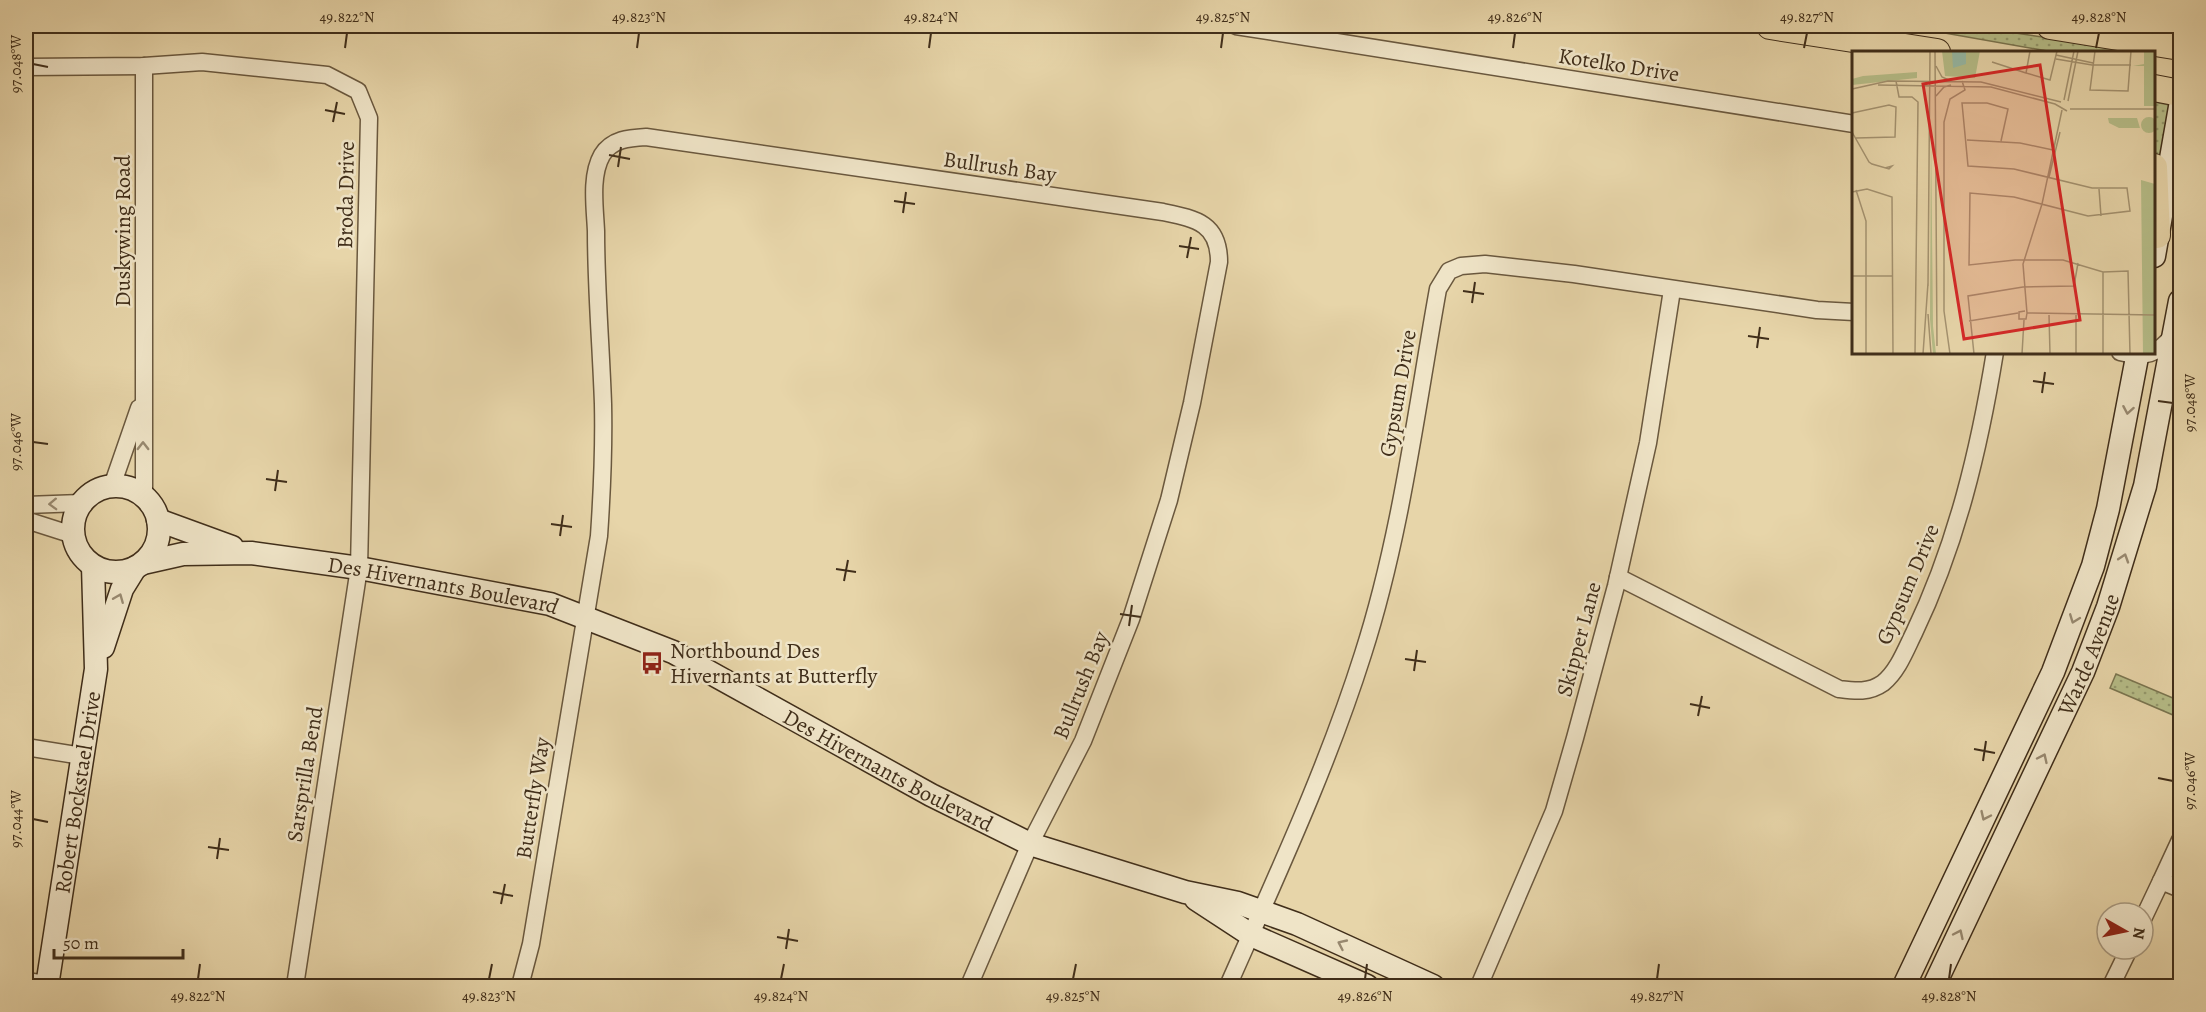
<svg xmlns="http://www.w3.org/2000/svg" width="2206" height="1012" font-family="Alegreya,serif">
<defs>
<pattern id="grass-dots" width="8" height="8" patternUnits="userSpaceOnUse" patternTransform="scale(1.5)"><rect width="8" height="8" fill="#b6bd88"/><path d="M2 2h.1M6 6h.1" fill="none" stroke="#959a6e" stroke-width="1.8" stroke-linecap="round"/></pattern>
</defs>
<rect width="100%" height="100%" fill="#e7d5a9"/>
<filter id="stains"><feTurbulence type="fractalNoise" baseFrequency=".00333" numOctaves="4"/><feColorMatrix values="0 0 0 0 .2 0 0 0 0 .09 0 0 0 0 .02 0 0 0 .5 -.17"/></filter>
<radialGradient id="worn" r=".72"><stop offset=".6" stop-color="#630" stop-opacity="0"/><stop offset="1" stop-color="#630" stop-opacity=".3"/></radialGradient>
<g fill="url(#grass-dots)" stroke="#7b7651" stroke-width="1.5">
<path d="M 1905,26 L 1968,26 L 2142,52 L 2053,52 Z"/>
<path d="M 2127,26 L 2180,26 L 2180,35 Z"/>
<path d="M 2154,102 L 2170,105 L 2160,166 L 2154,156 Z"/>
<path d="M 2116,674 L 2180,701 L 2180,718 L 2110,688 Z"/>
</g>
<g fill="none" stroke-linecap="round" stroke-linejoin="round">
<g stroke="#6a583e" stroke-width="19">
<g id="street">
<path d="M 1236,26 L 1854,124"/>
<path d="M 144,66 L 144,496"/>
<path d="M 26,67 L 144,66 L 202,62 L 327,75 L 358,91 L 369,118 L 359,568 L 295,986"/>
<path d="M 2120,352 C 2144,358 2158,355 2173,335"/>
<path d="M 112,486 L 139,408"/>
<path d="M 26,505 L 81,503"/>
<path d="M 26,520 L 73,535"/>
<path d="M 1618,577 L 1839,689 C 1855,691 1869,693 1883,683 C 1898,671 1906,649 1914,633 C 1957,543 1979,450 1995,352"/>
<path d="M 26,747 L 82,756"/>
<path d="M 2161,881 L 2180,840"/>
<path d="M 2143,919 L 2161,881 L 2180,889"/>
<path d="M 26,981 L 47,984"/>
<path d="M 520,986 L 531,944 L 599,536 C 602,492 604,448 603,404 C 601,346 596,289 596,231 C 595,208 590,176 602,155 C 612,139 629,138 646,137 L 1163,212 C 1196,219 1219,223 1219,262 L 1192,403 L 1169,500 L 1131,619 L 1083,741 L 1030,844 L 969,986"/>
<path d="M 1228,986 C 1276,877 1327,768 1363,654 C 1401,536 1416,411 1438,289 L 1449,271 L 1461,266 L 1485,264 L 1574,274 L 1817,310 L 1854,312"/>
<path d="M 1479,986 L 1554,811 L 1575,738 L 1616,586 L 1648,443 L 1672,290"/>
<path d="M 2111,986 L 2129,949"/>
</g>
</g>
<g stroke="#402e1a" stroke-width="25">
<g id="secondary">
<path d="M 2154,256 L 2180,107"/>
<circle cx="116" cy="529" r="43"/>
<path d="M 158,520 L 232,547"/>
<path id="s1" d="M 143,563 L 183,554 L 251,553 L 359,568 L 550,604 L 673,652 L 931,795 L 1030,844 L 1185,892 L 1238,903 L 1297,924 L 1433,986"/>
<path d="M 103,647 L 122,589 L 135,568"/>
<path d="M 1196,899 L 1251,935 L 1367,986"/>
<path id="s2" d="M 47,986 L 96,669 L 93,566"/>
<path d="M 1904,986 L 2053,672 L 2093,566 L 2108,509 L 2138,352"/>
<path id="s3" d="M 1934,986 L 2083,672 L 2108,607 L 2145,486 L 2180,301"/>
</g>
</g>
<g stroke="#402e1a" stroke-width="28">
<g id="primary">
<path d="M 1770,26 L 1937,52"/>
<path d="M 2050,26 L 2180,47"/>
<path d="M 2154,88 L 2180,93"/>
<path d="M 2154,167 L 2157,235"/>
</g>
</g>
<use href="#street" stroke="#efe4c7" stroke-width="16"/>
<use href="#secondary" stroke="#efe4c7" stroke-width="22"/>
<use href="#primary" stroke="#e7d5a9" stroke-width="26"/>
</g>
<defs><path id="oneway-chevron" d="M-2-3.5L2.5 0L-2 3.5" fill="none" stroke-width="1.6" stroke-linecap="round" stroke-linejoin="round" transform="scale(1.5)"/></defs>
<g stroke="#988970">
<use href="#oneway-chevron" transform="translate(2128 410) rotate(100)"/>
<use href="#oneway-chevron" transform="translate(143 446) rotate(-90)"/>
<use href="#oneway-chevron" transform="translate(53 504) rotate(178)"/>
<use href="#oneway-chevron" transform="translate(2124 558) rotate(-72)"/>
<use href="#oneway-chevron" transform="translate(119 598) rotate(-68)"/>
<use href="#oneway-chevron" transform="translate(2074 619) rotate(111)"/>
<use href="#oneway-chevron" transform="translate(2043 758) rotate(-65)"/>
<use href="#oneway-chevron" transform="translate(1985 816) rotate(115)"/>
<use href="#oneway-chevron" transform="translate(1959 934) rotate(-65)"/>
<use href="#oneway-chevron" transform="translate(1342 944) rotate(-155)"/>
</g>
<path fill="none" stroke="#402e1a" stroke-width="2" d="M 345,48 L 347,33M 637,48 L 639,33M 929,48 L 931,33M 1221,48 L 1223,33M 1513,48 L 1515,33M 1804,48 L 1807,33M 2096,48 L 2099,33M 33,64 L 48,67M 325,110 L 345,114M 333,122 L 337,102M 609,155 L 630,159M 618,167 L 621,147M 894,201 L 915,204M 903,213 L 906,192M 1179,246 L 1199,249M 1187,258 L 1191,237M 1463,291 L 1484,294M 1472,303 L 1475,282M 1748,336 L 1769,339M 1757,348 L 1760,327M 2033,381 L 2054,384M 2042,393 L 2045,372M 2158,401 L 2173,403M 33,442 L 48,444M 266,479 L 287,482M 275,491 L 278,470M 551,524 L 572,527M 560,536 L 563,515M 836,569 L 856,572M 844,581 L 848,560M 1120,614 L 1141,617M 1129,626 L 1132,605M 1405,659 L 1426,662M 1414,671 L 1417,650M 1690,704 L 1710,708M 1698,716 L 1702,696M 1974,749 L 1995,753M 1983,761 L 1986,741M 2158,778 L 2173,781M 33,819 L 48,822M 208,847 L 229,850M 217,859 L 220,838M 493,892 L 513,896M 501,904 L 505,884M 777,937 L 798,941M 786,949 L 789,929M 198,979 L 200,964M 489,979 L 492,964M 781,979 L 784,964M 1073,979 L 1076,964M 1365,979 L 1367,964M 1657,979 L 1659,964M 1949,979 L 1951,964"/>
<defs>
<g id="bus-bare" transform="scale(1.8)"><path d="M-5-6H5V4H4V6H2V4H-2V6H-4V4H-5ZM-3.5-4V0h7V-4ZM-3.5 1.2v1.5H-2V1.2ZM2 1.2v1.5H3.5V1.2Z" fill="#8f2418" stroke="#efe4c7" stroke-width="2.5" paint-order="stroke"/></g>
</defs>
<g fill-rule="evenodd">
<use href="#bus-bare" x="652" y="663"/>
</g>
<g text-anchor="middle" stroke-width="5" stroke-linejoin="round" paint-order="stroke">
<g font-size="22" fill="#402e1a" stroke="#efe4c7">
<text transform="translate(1619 64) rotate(9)" y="8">Kotelko Drive</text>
<text transform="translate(1000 166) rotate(8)" y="8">Bullrush Bay</text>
<text transform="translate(345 195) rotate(-89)" y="8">Broda Drive</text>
<text transform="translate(122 231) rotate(-90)" y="8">Duskywing Road</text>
<text transform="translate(1397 393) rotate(-80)" y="8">Gypsum Drive</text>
<text transform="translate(1907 584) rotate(-67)" y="8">Gypsum Drive</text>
<text dy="8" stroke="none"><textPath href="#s1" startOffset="304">Des Hivernants Boulevard</textPath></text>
<text transform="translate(1578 639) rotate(-75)" y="8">Skipper Lane</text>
<text dy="8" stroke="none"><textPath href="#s3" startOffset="366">Warde Avenue</textPath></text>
<text transform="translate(1080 685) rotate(-68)" y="8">Bullrush Bay</text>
<text dy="8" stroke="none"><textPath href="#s1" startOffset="790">Des Hivernants Boulevard</textPath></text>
<text transform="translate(304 774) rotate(-81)" y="8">Sarsprilla Bend</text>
<text dy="8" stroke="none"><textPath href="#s2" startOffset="196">Robert Bockstael Drive</textPath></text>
<text transform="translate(532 798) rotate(-81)" y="8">Butterfly Way</text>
</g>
<g font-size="22" fill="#402e1a" stroke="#efe4c7" text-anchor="start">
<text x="670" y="658">Northbound Des<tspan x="670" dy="25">Hivernants at Butterfly</tspan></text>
</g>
</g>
<g transform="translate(1852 51)">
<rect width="303" height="303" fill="#e7d5a9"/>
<path d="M 90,0 L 128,0 L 123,27 L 93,25 ZM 292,0 L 303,0 L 303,55 L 292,55 L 292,15 L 281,15 L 292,13 ZM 65,21 L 65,27 L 0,34 L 0,28 L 11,25 ZM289 74a8 8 0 1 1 16 0a8 8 0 1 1-16 0ZM 79,81 L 81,275 L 84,303 L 81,303 L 78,268 ZM 289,129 L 303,133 L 303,303 L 291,303 Z" fill="#b6bd88"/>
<path d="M 256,67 L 285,67 L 288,77 L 267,77 L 257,72 Z" fill="#b6bd88"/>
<path d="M 100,0 L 114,0 L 114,13 L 101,17 Z" fill="#97b9a5"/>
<path fill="none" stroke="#a49270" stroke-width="1.5" d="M 83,0 L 85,295M 178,0 L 174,22 L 198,29 L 205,0M 243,0 L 238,39 L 276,40 L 279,0M 204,4 L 241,12M 204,8 L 240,14 L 279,14M 140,11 L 174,22M 84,15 L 90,26 L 99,30M 44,30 L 47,46 L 60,46 L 66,51 L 63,303M 26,34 L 139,36 L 203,53 L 215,60M 0,38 L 36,30 L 129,31 L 209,51M 84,45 L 92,36 L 99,34M 212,49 L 222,0M 216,50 L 226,0M 218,58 L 303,58M 0,62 L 37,54 L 44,56 L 43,86 L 4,87M 0,81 L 17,111 L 20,113 L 37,118 L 40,115 L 33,117M 115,89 L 168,92 L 201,99M 149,90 L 156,58 L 135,52 L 110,52 L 116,115 L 162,118 L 240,137 L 275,137 L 278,160 L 236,165 L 162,146 L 118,142 L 117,214 L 163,209 L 211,209 L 251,221 L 276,220 L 278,303M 197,126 L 208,81M 247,138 L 249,165M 4,139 L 14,170 L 14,303M 0,141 L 15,138 L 40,146 L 41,303M 251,221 L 251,303M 0,225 L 41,225M 76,235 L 78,0M 173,260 L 167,261 L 167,268 L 174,268 L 175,262M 175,262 L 171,213 L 190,153 L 210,59M 175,262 L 303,264M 76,263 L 79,303M 197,264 L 198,303M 117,270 L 166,262M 71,303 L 76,232M 98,303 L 92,260 L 92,71 L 98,48 L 113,39 L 110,30M 122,303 L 116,245 L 171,236 L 222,235 L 226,212M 170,303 L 172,269M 224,303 L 224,264"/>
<path fill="#d62828" fill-opacity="0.15" stroke="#d62828" stroke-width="3" d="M 188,14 L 228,269 L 112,288 L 71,33 Z"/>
<rect width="303" height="303" fill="none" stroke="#402e1a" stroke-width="3"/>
</g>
<rect width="2206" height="1012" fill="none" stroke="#e7d5a9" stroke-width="66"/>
<g transform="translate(2125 931) rotate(99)"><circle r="28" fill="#efe4c7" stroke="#a99b82" stroke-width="1.5"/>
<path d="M0-4.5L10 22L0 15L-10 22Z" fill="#8f2418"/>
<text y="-9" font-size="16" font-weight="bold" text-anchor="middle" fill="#402e1a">N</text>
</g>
<path d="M54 949v9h129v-9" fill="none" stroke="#402e1a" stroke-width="3"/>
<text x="63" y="949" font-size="18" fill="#402e1a" stroke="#efe4c7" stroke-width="4.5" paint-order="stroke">50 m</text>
<rect x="33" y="33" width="2140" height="946" fill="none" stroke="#402e1a" stroke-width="2"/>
<g font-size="15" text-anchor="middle" fill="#402e1a">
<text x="347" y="22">49.822°N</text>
<text x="639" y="22">49.823°N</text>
<text x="931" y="22">49.824°N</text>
<text x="1223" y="22">49.825°N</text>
<text x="1515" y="22">49.826°N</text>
<text x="1807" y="22">49.827°N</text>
<text x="2099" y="22">49.828°N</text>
<text transform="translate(16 64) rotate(-90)" y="5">97.048°W</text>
<text transform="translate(2190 403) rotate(-90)" y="5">97.048°W</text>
<text transform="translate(16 442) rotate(-90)" y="5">97.046°W</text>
<text transform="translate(2190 781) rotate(-90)" y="5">97.046°W</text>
<text transform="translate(16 819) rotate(-90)" y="5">97.044°W</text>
<text x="198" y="1001">49.822°N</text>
<text x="489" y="1001">49.823°N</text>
<text x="781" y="1001">49.824°N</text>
<text x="1073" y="1001">49.825°N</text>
<text x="1365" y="1001">49.826°N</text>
<text x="1657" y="1001">49.827°N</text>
<text x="1949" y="1001">49.828°N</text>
</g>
<rect width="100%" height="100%" filter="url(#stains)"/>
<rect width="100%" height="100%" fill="url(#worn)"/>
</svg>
